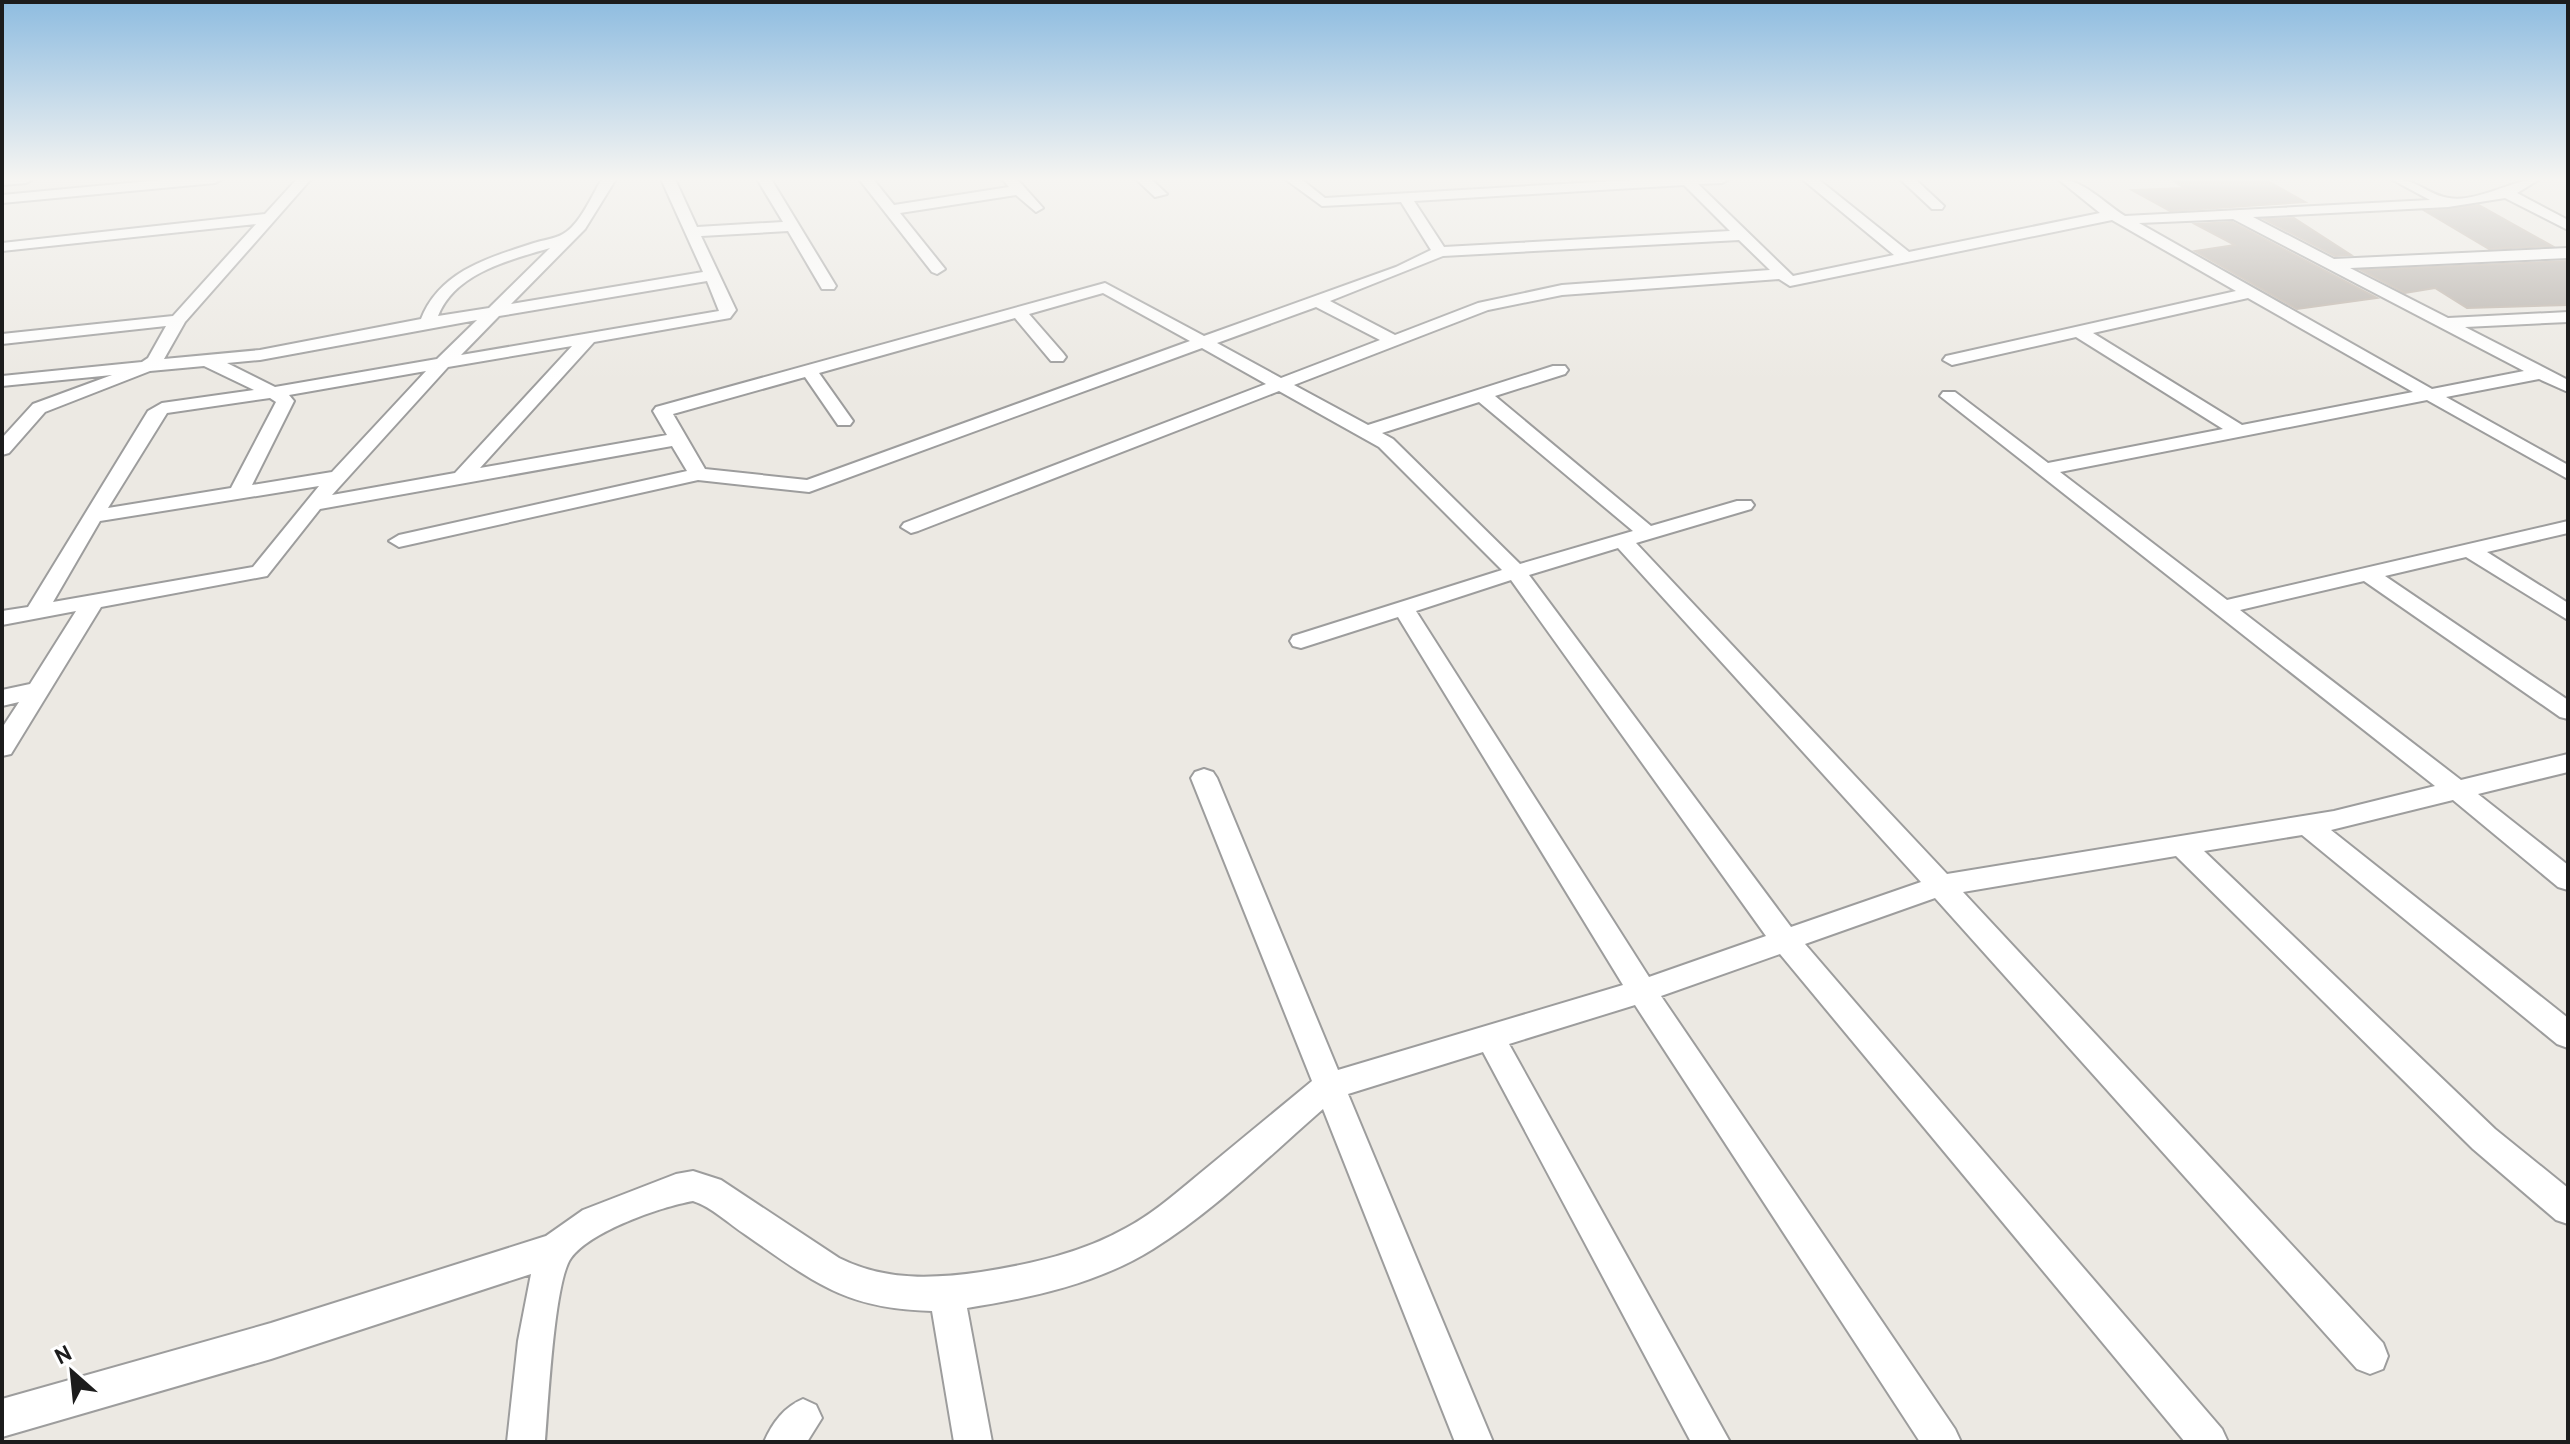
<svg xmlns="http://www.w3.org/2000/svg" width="2570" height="1444" font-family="Overpass,sans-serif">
<rect width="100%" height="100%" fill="#ece9e3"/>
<g fill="#b5afa9" stroke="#bcb1a7" stroke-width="2">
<path d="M 2171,179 L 2264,179 L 2305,202 L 2170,211 L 2132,190 L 2184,188 Z"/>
<path d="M 2479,205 L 2552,246 L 2489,249 L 2425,211 Z"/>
<path d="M 2294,218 L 2351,255 L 2335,256 L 2264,219 Z"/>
<path d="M 2232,222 L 2377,298 L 2297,309 L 2195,251 L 2235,245 L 2195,224 Z"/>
<path d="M 2568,261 L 2568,305 L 2467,308 L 2435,288 L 2405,293 L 2361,270 Z"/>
</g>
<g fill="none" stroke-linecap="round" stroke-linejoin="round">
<g stroke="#9d9d9d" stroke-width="4">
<g id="street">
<path d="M 2,179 L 33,179 L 26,183 L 2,185 Z"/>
<path d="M 171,179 L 222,179 L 215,183 L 2,203 L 2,195 Z"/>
<path d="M 297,179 L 311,179 L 185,322 L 164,359 L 260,350 L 421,319 C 440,271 488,258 534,243 C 543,240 555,239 563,234 C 580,225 592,195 602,179 L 616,179 L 585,229 L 511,304 L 703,272 L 661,179 L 675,179 L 697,227 L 783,222 L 757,179 L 771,179 L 836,286 L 834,289 L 822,289 L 788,231 L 701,236 L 736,310 L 730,318 L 594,342 L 480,468 L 667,435 L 653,411 L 656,407 L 1105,283 L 1204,336 L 1396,267 L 1431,250 L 1401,202 L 1322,206 L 1285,179 L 1301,179 L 1325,198 L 1650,179 L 1729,179 L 1722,183 L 1698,184 L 1793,276 L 1894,255 L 1802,179 L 1818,179 L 1909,252 L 2100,213 L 2058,179 C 2083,179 2104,203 2125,216 L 2430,200 L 2391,179 C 2419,179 2427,195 2449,198 C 2477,203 2513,179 2540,179 L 2517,193 L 2568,220 L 2568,230 L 2505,198 L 2448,207 L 2253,217 L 2334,259 L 2568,248 L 2568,258 L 2350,268 L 2448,318 L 2568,312 L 2568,322 L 2465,327 L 2568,380 L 2568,392 L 2539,379 L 2446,397 L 2568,465 L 2568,479 L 2427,400 L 2060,472 L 2227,600 L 2568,521 L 2568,533 L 2487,552 L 2568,603 L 2568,620 L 2466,557 L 2385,576 L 2568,700 L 2568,719 L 2560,717 L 2364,581 L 2240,610 L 2461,780 L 2568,754 L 2568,772 L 2478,794 L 2568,865 L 2568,890 L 2558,887 L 2453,800 L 2331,830 L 2568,1018 L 2568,1048 L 2557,1044 L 2302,835 L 2204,851 L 2495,1129 L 2568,1188 L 2568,1224 L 2556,1220 L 2473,1149 L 2176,856 L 1963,892 L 2383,1343 L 2388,1356 L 2383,1369 L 2370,1374 L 2357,1369 L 1935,898 L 1805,944 L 2222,1429 L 2228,1442 L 2185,1442 L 1780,954 L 1661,996 L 1955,1429 L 1961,1442 L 1920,1442 L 1635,1005 L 1509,1044 L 1730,1442 L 1691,1442 L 1483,1052 L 1348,1094 L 1493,1442 L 1455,1442 L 1323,1109 C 1268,1157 1214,1211 1153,1249 C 1097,1284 1030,1298 967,1308 L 992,1442 L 954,1442 L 932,1311 C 845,1309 814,1282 746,1235 C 729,1224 712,1207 693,1201 C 660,1207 591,1231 571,1258 C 554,1281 548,1407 545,1442 L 507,1442 L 518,1341 L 531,1274 L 271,1359 L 2,1437 L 2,1399 L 271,1323 L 546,1236 L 583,1210 L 676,1174 L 693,1171 L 721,1180 L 839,1258 C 885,1281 932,1279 981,1272 C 1031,1264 1082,1253 1126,1228 C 1156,1212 1182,1188 1209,1166 C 1243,1138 1277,1110 1312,1081 L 1191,778 L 1195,772 L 1204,769 L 1213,772 L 1217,778 L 1338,1070 L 1623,985 L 1398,617 L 1301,648 L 1293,646 L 1290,641 L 1293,636 L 1502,570 L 1379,447 L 1279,391 L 918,531 L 911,533 L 901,527 L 904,523 L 1266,384 L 1202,348 L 809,492 L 698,480 L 399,547 L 389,541 L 399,535 L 687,471 L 672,446 L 320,509 L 267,576 L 101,607 L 11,754 L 2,756 L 2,728 L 19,702 L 2,706 L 2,690 L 30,684 L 76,611 L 2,625 L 2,611 L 28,607 L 148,411 L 162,403 L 254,390 L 204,366 L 150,371 L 45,412 L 9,453 L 2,455 L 2,438 L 33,404 L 112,375 L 2,386 L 2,376 L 142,362 L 148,358 L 166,326 L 2,344 L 2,334 L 173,316 L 256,224 L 2,251 L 2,243 L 265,214 ZM 1684,185 L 1730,231 L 1444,247 L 1414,201 ZM 2233,219 L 2524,371 L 2432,389 L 2139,223 ZM 2112,220 L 2236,291 L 1946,356 L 1943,360 L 1952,365 L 2076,337 L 2223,429 L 2048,463 L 1955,392 L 1943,392 L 1940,396 L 2435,786 L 2334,811 L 1947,874 L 1636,543 L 1751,509 L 1754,505 L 1751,501 L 1737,501 L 1651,526 L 1495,396 L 1565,374 L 1568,370 L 1565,366 L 1553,366 L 1368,425 L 1294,385 L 1488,310 L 1562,295 L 1779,279 L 1790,286 ZM 1739,240 L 1770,270 L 1562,285 L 1478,303 L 1395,335 L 1330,301 L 1443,256 ZM 550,248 L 489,308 L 438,316 C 455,273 509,260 550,248 ZM 707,281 L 719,311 L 461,355 L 499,316 ZM 1103,293 L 1190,341 L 807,480 L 705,469 L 673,414 L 805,377 L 838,425 L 850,425 L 853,421 L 819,373 L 1015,318 L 1051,361 L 1063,361 L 1066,357 L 1063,353 L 1029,314 ZM 2248,298 L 2413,392 L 2242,425 L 2093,333 ZM 1316,307 L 1380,340 L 1281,378 L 1217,343 ZM 477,320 L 437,359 L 275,387 L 227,363 L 260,360 ZM 572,346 L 455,473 L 332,495 L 448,367 ZM 426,371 L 332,472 L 252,485 L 294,401 L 289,395 ZM 270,398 L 276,402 L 231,488 L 108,508 L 167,413 ZM 1479,402 L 1633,531 L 1520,564 L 1393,439 L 1382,433 ZM 319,486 L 253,567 L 53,602 L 100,521 ZM 1618,548 L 1921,882 L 1791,927 L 1529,575 ZM 1511,580 L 1766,936 L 1649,977 L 1416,611 Z"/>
<path d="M 859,179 L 873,179 L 894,205 L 1009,187 L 1002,179 L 1017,179 L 1043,208 L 1036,212 L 1016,195 L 900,213 L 945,269 L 937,274 L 932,272 Z"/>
<path d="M 1136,179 L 1151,179 L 1167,194 L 1155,197 Z"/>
<path d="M 1900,179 L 1915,179 L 1944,206 L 1942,209 L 1932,209 Z"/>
<path d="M 803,1399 L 816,1405 L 822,1418 L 807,1442 L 764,1442 C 772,1423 784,1407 803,1399 Z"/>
</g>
</g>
<use href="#street" fill="#fff" fill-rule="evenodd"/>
</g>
<linearGradient id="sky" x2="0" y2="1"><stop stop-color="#8ebce0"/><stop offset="0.47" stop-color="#f6f5f2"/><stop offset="1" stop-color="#f6f5f2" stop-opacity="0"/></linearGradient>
<rect width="2570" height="381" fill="url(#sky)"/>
<rect width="2570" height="1444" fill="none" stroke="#1c1c1c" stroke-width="8"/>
<g transform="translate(72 1372) rotate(333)" stroke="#ffffff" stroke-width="6" paint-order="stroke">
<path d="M0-6L14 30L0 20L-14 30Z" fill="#1c1c1c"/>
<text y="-12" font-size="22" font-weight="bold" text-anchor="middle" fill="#1c1c1c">N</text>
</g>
</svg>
